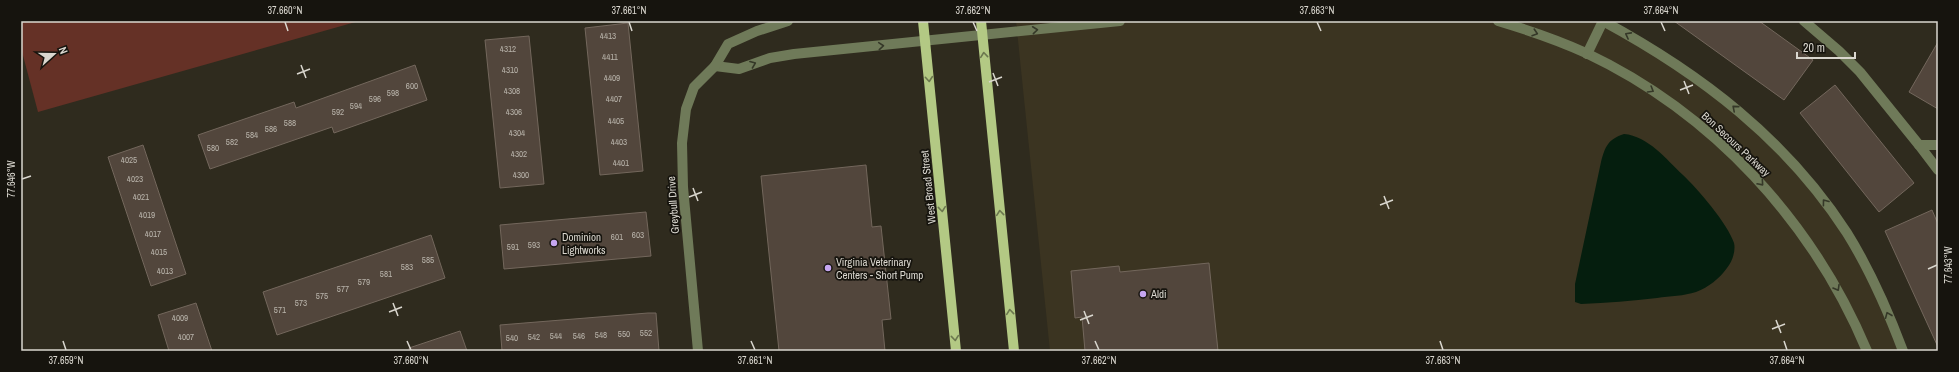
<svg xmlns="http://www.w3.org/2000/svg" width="1959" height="372" font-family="'Archivo Narrow',sans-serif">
<rect width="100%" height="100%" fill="#2f2b1e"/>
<path fill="#3b3421" d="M 1016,21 L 1598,21 L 1645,45 L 1730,105 L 1805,178 L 1846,234 L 1904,351 L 1050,351 Z"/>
<path fill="#653126" d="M 21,21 L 359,21 L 38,112 L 21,48 Z"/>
<path fill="#051e0e" d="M 1624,134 C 1648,136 1666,159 1683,175 C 1697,188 1728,224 1734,243 C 1736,251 1732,262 1727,268 C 1719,279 1709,287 1696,292 C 1684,296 1670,296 1657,298 C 1632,301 1607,303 1581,304 L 1575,302 L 1575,284 L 1601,162 C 1605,147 1608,139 1624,134 Z"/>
<g fill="#52463c" stroke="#73675c">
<path d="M 1674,21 L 1759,21 L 1813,60 L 1784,100 Z"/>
<path d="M 628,23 L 643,171 L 600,175 L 585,28 Z"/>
<path d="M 529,36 L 544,184 L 500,188 L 485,40 Z"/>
<path d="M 1938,42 L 1938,109 L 1909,92 Z"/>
<path d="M 415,65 L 427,100 L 334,133 L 332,127 L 210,169 L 198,135 L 294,102 L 296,108 Z"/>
<path d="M 1835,85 L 1914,183 L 1879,212 L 1800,113 Z"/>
<path d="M 143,145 L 186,274 L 151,286 L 108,157 Z"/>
<path d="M 866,165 L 872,227 L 881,226 L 891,319 L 882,320 L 885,351 L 779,351 L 761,176 Z"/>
<path d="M 1932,210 L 1938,224 L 1938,347 L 1885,231 Z"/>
<path d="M 646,212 L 651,256 L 504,269 L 500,225 Z"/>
<path d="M 431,235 L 445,278 L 277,335 L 263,292 Z"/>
<path d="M 1209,263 L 1218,351 L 1085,351 L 1082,317 L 1075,318 L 1071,271 L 1119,266 L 1120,272 Z"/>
<path d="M 196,303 L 212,351 L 169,351 L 158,315 Z"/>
<path d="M 648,313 L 656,313 L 659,351 L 502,351 L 500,325 Z"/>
<path d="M 460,331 L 467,351 L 410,351 L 409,348 Z"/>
</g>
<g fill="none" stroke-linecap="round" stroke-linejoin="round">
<g stroke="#6f7a59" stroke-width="10">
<path d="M 1498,21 C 1528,30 1558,40 1586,53 C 1713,113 1813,222 1867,351"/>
<path d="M 1603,21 C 1701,74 1786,139 1847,233 C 1870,270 1888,311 1903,351"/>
<path d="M 1804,21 L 1839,51 L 1860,72 L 1919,145 L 1938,170"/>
<path d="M 1587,54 L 1603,21"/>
<path d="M 715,66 L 739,69 L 770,58 L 794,54 L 1120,21"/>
<path d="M 1919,145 L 1938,145"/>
<path d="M 698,351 L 683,187 L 682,143 L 686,109 L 694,87 L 715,66 L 728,44 L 757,31 L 788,21"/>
</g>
<g stroke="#b3c984" stroke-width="10">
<path d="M 923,21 L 956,351"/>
<path d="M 981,21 L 1014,351"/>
</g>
</g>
<defs><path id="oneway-chevron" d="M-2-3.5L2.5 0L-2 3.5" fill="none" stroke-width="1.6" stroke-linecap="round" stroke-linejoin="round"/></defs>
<g stroke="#353828">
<use href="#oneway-chevron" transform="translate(1035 30) rotate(-6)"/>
<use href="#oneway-chevron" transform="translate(1535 33) rotate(18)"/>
<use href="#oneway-chevron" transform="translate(1628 35) rotate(-152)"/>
<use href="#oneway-chevron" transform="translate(881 46) rotate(-5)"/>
<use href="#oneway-chevron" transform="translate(753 64) rotate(-21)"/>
<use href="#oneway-chevron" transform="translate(1651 90) rotate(31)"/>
<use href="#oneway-chevron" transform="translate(1735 108) rotate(-139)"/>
<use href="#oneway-chevron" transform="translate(1761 183) rotate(49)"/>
<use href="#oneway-chevron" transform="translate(1825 202) rotate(-127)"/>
<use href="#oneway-chevron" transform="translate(1837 288) rotate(60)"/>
<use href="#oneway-chevron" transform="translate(1888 315) rotate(-112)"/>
</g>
<g stroke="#6c784f">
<use href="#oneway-chevron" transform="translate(984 55) rotate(-96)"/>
<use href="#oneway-chevron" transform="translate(929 79) rotate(85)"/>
<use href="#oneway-chevron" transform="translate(942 209) rotate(84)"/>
<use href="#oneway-chevron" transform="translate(1000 213) rotate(-96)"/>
<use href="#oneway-chevron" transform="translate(1010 312) rotate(-96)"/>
<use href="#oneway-chevron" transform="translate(955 338) rotate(84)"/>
</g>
<path fill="none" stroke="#dad7cf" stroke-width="1.5" d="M 285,22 L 288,31M 629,22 L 632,31M 973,22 L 977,31M 1317,22 L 1321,31M 1661,22 L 1665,31M 301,65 L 306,78M 993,73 L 998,86M 297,74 L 310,69M 1684,81 L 1689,94M 989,82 L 1002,77M 1680,90 L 1693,85M 22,179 L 31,176M 693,188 L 698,201M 1384,196 L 1389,209M 689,197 L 702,192M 1380,205 L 1393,200M 1928,269 L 1937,265M 393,303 L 398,316M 1084,311 L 1089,324M 389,312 L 402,307M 1080,320 L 1093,315M 1776,320 L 1781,333M 1772,329 L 1785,324M 63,341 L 66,350M 407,341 L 411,350M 751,341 L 755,350M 1095,341 L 1099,350M 1440,341 L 1443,350M 1784,341 L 1787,350"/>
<g fill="#c6a6f0" stroke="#16140e" stroke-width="1.5">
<circle cx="554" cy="243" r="4"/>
<circle cx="828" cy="268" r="4"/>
<circle cx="1143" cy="294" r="4"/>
</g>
<g text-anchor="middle" stroke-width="3.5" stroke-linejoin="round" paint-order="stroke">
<g font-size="9" fill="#b8b3aa">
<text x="608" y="39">4413</text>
<text x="508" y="52">4312</text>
<text x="610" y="60">4411</text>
<text x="510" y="73">4310</text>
<text x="612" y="81">4409</text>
<text x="412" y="89">600</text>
<text x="512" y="94">4308</text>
<text x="393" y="96">598</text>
<text x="375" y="102">596</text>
<text x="614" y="102">4407</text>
<text x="356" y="109">594</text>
<text x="338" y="115">592</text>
<text x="514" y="115">4306</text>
<text x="616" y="124">4405</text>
<text x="290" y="126">588</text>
<text x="271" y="132">586</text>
<text x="517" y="136">4304</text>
<text x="252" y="138">584</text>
<text x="232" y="145">582</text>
<text x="619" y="145">4403</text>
<text x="213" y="151">580</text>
<text x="519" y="157">4302</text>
<text x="129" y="163">4025</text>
<text x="621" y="166">4401</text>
<text x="521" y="178">4300</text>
<text x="135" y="182">4023</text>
<text x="141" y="200">4021</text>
<text x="147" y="218">4019</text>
<text x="153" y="237">4017</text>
<text x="638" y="238">603</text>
<text x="617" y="240">601</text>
<text x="534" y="248">593</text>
<text x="513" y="250">591</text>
<text x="159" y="255">4015</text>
<text x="428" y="263">585</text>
<text x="407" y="270">583</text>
<text x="165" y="274">4013</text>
<text x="386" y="277">581</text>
<text x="364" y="285">579</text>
<text x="343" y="292">577</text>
<text x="322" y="299">575</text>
<text x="301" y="306">573</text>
<text x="280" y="313">571</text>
<text x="180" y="321">4009</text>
<text x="646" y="336">552</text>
<text x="624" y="337">550</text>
<text x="601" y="338">548</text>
<text x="556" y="339">544</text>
<text x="579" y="339">546</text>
<text x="186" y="340">4007</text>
<text x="534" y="340">542</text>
<text x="512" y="341">540</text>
</g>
<g font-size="11" fill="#dad7cf" stroke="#16140e">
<text transform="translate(1736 144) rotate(43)" y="4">Bon Secours Parkway</text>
<text transform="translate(928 187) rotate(-96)" y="4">West Broad Street</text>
<text transform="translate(673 205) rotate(-94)" y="4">Greybull Drive</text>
</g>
<g font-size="11" fill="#dad7cf" stroke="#16140e" text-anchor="start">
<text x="562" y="241">Dominion<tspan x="562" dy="13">Lightworks</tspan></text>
<text x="836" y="266">Virginia Veterinary<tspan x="836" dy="13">Centers - Short Pump</tspan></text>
<text x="1151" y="298">Aldi</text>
</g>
</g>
<rect width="1959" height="372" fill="none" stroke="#16140e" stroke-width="44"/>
<g transform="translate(54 54) rotate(69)" stroke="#16140e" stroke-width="3" paint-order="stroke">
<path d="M0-3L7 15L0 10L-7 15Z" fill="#dad7cf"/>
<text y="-6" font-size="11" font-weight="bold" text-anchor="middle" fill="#dad7cf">N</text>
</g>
<path d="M1797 52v6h58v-6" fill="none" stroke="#dad7cf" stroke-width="2"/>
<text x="1803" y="52" font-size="12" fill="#dad7cf" stroke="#16140e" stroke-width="3" paint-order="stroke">20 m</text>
<rect x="22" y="22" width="1915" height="328" fill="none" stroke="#dad7cf" stroke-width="1.5"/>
<g font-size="10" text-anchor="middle" fill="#dad7cf">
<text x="285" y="14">37.660°N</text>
<text x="629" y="14">37.661°N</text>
<text x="973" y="14">37.662°N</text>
<text x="1317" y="14">37.663°N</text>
<text x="1661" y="14">37.664°N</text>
<text transform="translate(11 179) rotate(-90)" y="4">77.646°W</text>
<text transform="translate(1948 265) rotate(-90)" y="4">77.643°W</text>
<text x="66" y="364">37.659°N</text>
<text x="411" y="364">37.660°N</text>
<text x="755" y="364">37.661°N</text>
<text x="1099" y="364">37.662°N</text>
<text x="1443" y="364">37.663°N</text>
<text x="1787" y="364">37.664°N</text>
</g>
</svg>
